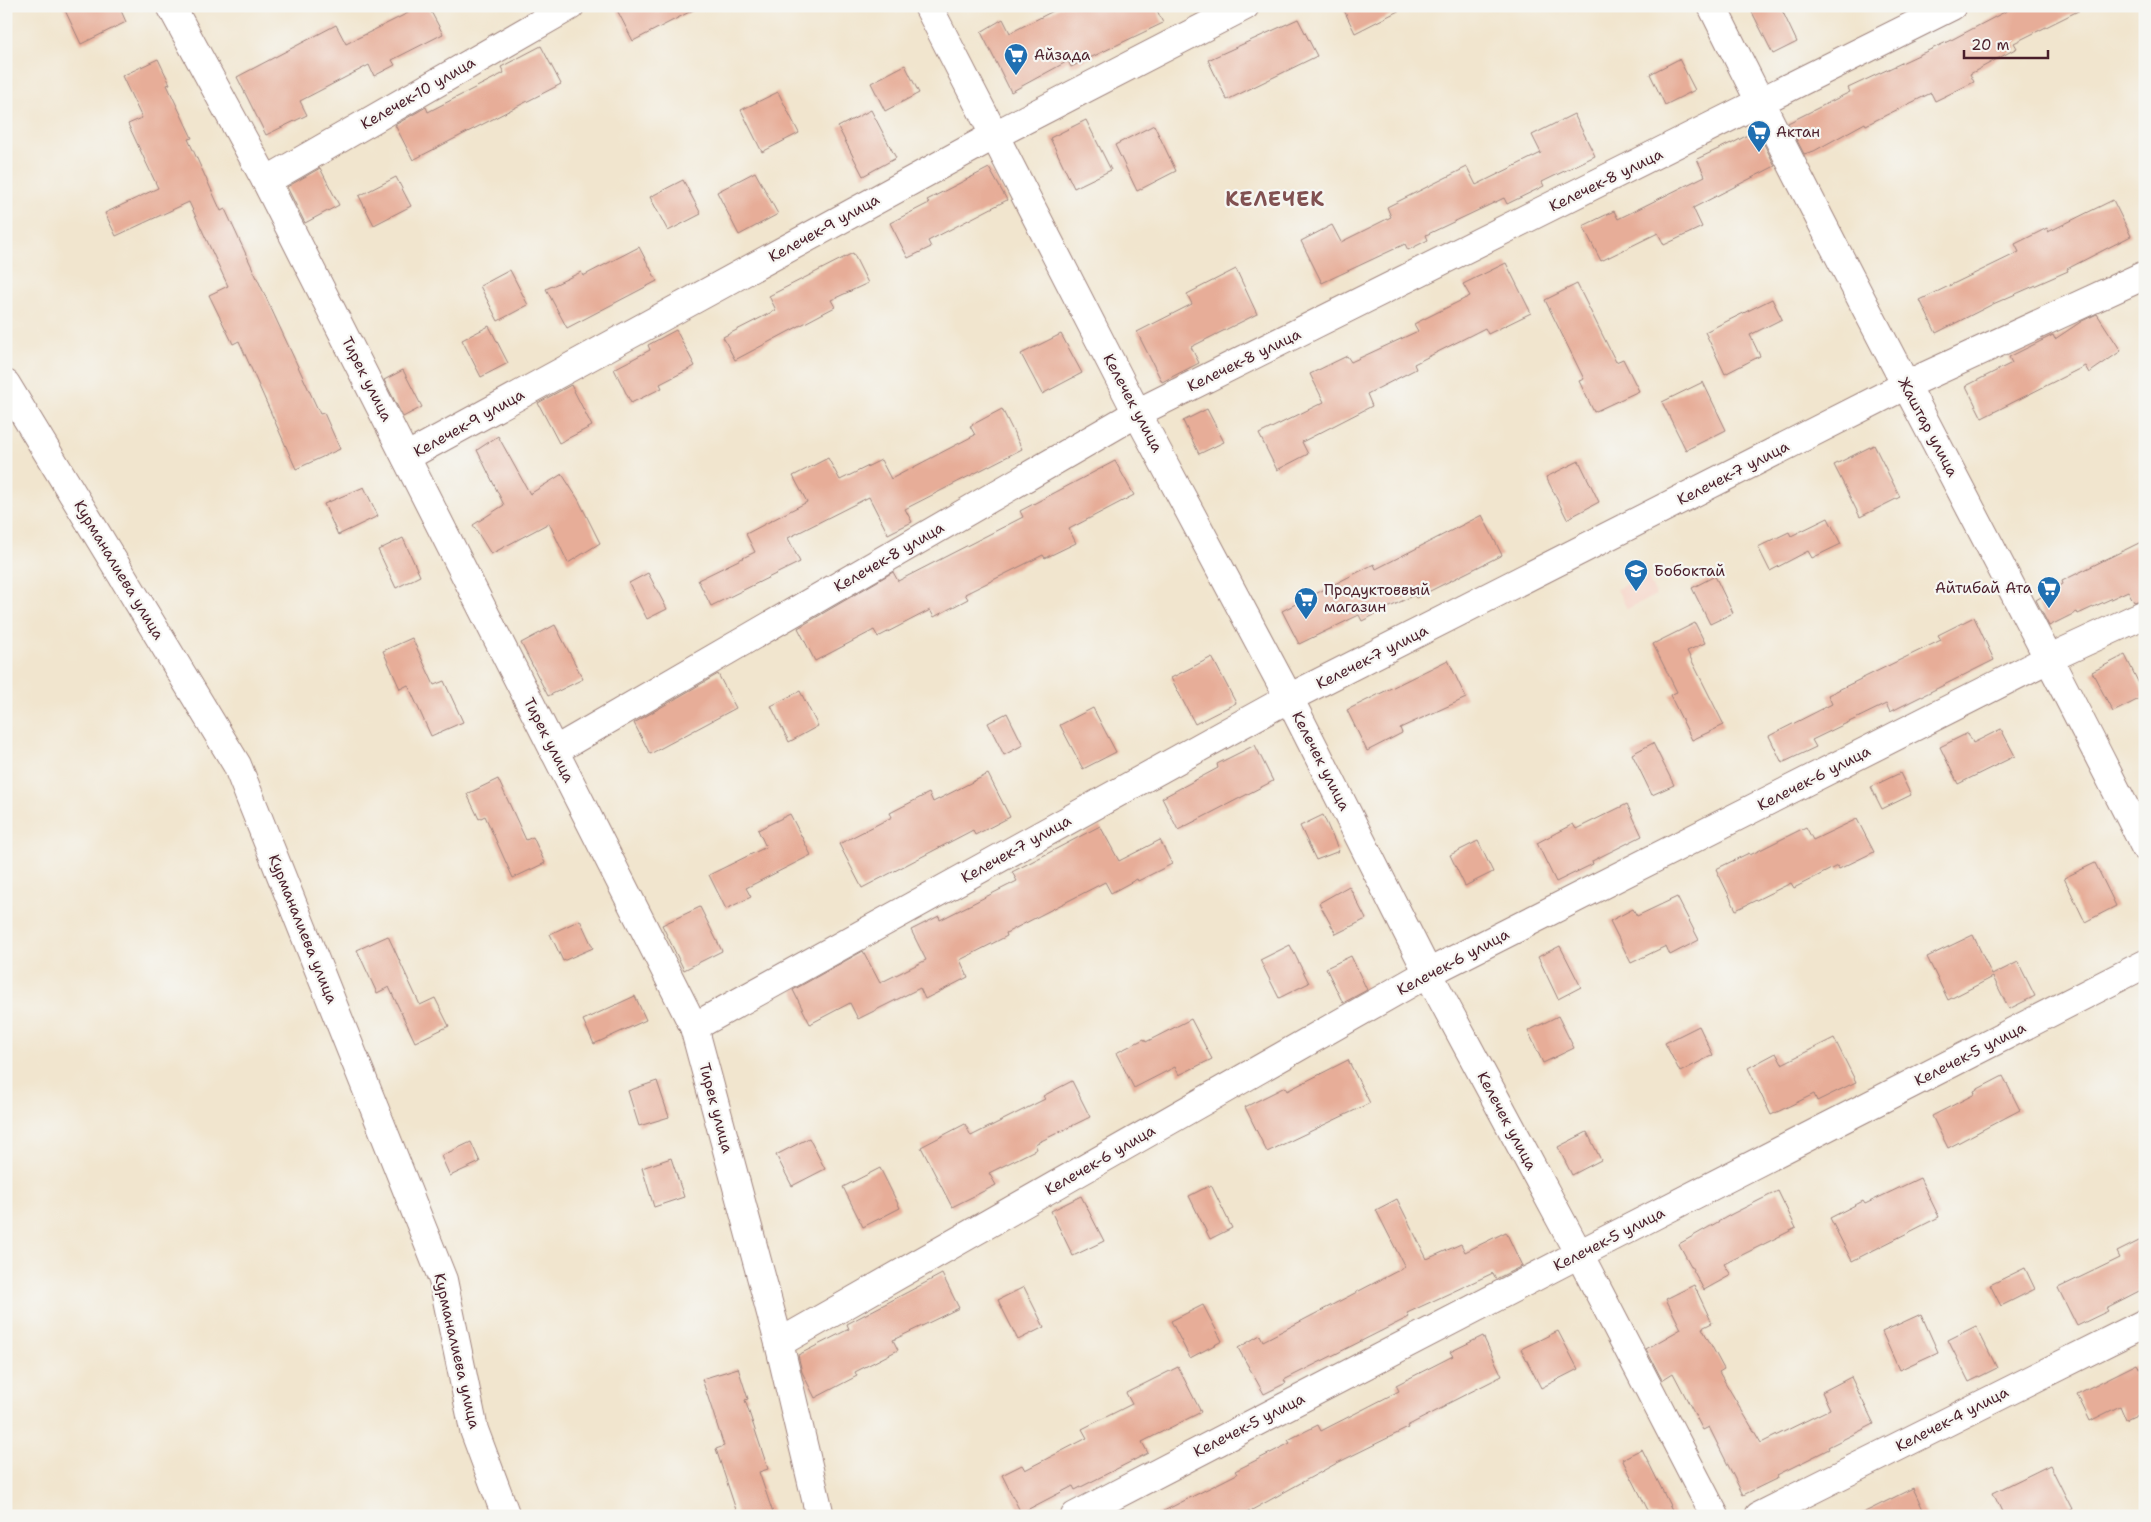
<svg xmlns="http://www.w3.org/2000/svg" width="2151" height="1522" font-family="'Shantell Sans',sans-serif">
<rect width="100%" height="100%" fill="#f6f6f2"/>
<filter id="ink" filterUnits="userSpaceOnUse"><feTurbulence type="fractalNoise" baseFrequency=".02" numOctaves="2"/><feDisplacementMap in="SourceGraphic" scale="10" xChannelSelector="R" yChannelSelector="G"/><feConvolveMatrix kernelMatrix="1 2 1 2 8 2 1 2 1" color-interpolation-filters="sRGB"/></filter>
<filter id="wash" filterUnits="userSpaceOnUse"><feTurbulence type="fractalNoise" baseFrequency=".0096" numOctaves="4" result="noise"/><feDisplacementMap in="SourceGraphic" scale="20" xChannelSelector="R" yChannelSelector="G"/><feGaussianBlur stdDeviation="1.12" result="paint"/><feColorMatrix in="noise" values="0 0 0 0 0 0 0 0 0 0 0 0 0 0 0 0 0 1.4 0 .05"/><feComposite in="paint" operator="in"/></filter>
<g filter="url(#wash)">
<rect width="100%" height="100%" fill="#f1e5ce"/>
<path fill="#f6d2c4" d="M 1646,574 L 1656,595 L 1627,609 L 1617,589 Z"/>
<g id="blocks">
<g fill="#e7ad98">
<path d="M 63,6 L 119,6 L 126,22 L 81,44 Z"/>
<path d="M 422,6 L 428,6 L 443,34 L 392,60 L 395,65 L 374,76 L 369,65 L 300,101 L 307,115 L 266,135 L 237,77 L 336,25 L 346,44 Z"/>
<path d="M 615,6 L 701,6 L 633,41 Z"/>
<path d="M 1063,6 L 1155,6 L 1163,23 L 1071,67 L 1068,61 L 1011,92 L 981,32 L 1003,19 L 1010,33 Z"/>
<path d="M 1342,6 L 1408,6 L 1355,33 Z"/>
<path d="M 1749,6 L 1780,6 L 1797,42 L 1773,54 Z"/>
<path d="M 2016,6 L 2088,6 L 2014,43 L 2017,48 L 1970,74 L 1974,82 L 1935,101 L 1931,93 L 1866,125 L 1865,123 L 1814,151 L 1804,154 L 1788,123 L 1850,92 L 1848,88 L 1953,39 Z"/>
<path d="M 1298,19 L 1317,56 L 1227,100 L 1208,60 Z"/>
<path d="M 541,46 L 561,84 L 413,160 L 395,125 L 426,107 L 428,112 L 504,73 L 501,67 Z"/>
<path d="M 158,59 L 170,84 L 167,85 L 192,138 L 188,139 L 221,211 L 225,209 L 320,414 L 324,413 L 340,449 L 296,469 L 239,341 L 233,344 L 209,295 L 228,286 L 189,202 L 116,236 L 105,213 L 158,188 L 128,124 L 142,118 L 122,76 Z"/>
<path d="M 1679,59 L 1695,90 L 1665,105 L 1650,74 Z"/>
<path d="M 905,65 L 919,93 L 885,111 L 871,83 Z"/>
<path d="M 778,92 L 799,133 L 762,152 L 741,110 Z"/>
<path d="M 871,110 L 896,158 L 863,176 L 838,127 Z"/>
<path d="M 1574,114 L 1595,156 L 1542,182 L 1544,186 L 1507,204 L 1504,198 L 1426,235 L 1428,240 L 1408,250 L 1405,244 L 1322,283 L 1301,241 L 1332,225 L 1341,242 L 1391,217 L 1387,207 L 1467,167 L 1476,185 L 1541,153 L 1532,135 Z"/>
<path d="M 1086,120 L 1111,170 L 1074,188 L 1050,138 Z"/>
<path d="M 1154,125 L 1176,171 L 1137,191 L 1115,145 Z"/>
<path d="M 1757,130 L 1775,166 L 1693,208 L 1702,227 L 1664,245 L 1658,233 L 1601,261 L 1583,226 L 1614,211 L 1618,219 L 1705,176 L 1697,159 L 1731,143 L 1731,144 Z"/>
<path d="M 320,168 L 339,205 L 305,223 L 287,187 Z"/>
<path d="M 989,168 L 1007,200 L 928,241 L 931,247 L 908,258 L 890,223 L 929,203 L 927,200 Z"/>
<path d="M 755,172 L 778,214 L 739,235 L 717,192 Z"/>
<path d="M 396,177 L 411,206 L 374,225 L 359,196 Z"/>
<path d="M 683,180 L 701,214 L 668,231 L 650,197 Z"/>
<path d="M 2113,200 L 2131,236 L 2067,269 L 2068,271 L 1993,304 L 1936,333 L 1920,300 L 2019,252 L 2015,244 L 2047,228 L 2048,232 Z"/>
<path d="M 639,247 L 657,281 L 567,328 L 546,289 L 581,272 L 583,276 Z"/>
<path d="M 853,253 L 868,283 L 831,300 L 835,307 L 735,360 L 723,337 L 776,310 L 769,296 Z"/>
<path d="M 1506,263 L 1531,313 L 1488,334 L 1485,328 L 1414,364 L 1416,369 L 1367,394 L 1372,406 L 1302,442 L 1308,454 L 1277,470 L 1259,434 L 1324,402 L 1310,374 L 1347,356 L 1351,362 L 1418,331 L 1414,324 L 1470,296 L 1463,284 Z"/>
<path d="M 1236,269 L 1257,314 L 1191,347 L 1199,363 L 1162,382 L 1137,332 L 1192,304 L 1187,294 Z"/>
<path d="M 510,270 L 528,305 L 498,321 L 480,286 Z"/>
<path d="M 1577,284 L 1616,362 L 1623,359 L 1639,391 L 1594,412 L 1579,381 L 1584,379 L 1545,300 Z"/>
<path d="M 1772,299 L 1782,319 L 1750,335 L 1760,356 L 1725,374 L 1705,332 Z"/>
<path d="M 2097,314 L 2121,351 L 2089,373 L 2085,366 L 1982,418 L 1966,386 L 2012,363 L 2009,357 L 2053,335 L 2055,339 L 2082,321 Z"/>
<path d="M 489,326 L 508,363 L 481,377 L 462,340 Z"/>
<path d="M 676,330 L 695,366 L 660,384 L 662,388 L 631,403 L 614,369 L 650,350 L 648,345 Z"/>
<path d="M 1061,334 L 1082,373 L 1042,394 L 1021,354 Z"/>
<path d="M 403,370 L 422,407 L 403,417 L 384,380 Z"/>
<path d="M 1703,382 L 1726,430 L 1686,450 L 1662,402 Z"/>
<path d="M 571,385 L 592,426 L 559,443 L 538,403 Z"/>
<path d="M 1002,409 L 1022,449 L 905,509 L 912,522 L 888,534 L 869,497 L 788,538 L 800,562 L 711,606 L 698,580 L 755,552 L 746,534 L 807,502 L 793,476 L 828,458 L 840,480 L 881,460 L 891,479 L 975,435 L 970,426 Z"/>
<path d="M 1207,409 L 1224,442 L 1199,454 L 1183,421 Z"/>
<path d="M 498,436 L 530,494 L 562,474 L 578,499 L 600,543 L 568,563 L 549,523 L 491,554 L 473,525 L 504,505 L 477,450 Z"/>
<path d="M 1874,445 L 1900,497 L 1860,517 L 1834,465 Z"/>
<path d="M 1115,461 L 1134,495 L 1069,529 L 1076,543 L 1045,558 L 1043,555 L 965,594 L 968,599 L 934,617 L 930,610 L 878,637 L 874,630 L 815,661 L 798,628 L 893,572 L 898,581 L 1023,517 L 1020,511 Z"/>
<path d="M 1579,461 L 1599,502 L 1567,519 L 1546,477 Z"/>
<path d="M 364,487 L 378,516 L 338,535 L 324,504 Z"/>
<path d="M 1482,515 L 1502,555 L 1416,598 L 1414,595 L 1362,621 L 1359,615 L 1299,644 L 1282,611 L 1374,564 L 1376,569 Z"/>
<path d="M 1828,518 L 1841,544 L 1812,558 L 1808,551 L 1770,571 L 1758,547 L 1789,532 L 1791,536 Z"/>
<path d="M 403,538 L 420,576 L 396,588 L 378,550 Z"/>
<path d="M 2145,540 L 2145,599 L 2134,602 L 2128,591 L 2078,614 L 2077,612 L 2049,626 L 2036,600 L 2063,584 L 2062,581 Z"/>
<path d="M 648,573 L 667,609 L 647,619 L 629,583 Z"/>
<path d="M 1715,576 L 1733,613 L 1710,624 L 1692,588 Z"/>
<path d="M 1974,617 L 1994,660 L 1890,712 L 1886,704 L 1812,740 L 1816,747 L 1782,763 L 1769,736 L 1832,704 L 1828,695 L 1941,640 L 1938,635 Z"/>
<path d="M 1695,623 L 1705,643 L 1687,651 L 1724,725 L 1692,740 L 1670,695 L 1677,692 L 1653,644 Z"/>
<path d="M 555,625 L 583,679 L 548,696 L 521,643 Z"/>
<path d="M 412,638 L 434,685 L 444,681 L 463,722 L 431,736 L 408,685 L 400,689 L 383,651 Z"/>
<path d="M 2125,655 L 2145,696 L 2113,712 L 2092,672 Z"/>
<path d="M 1212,657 L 1236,703 L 1195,724 L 1171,678 Z"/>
<path d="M 1448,660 L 1466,698 L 1400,728 L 1402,733 L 1367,751 L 1347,710 Z"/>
<path d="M 718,674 L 736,708 L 650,754 L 634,723 Z"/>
<path d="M 800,691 L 818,726 L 789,742 L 771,706 Z"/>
<path d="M 1093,708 L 1116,752 L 1083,769 L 1060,725 Z"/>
<path d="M 1007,713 L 1023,745 L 1004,755 L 988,723 Z"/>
<path d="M 2001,729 L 2015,756 L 1958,784 L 1940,747 L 1968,733 L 1973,743 Z"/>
<path d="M 1653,743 L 1674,785 L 1652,795 L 1632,754 Z"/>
<path d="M 1255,745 L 1273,781 L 1178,830 L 1162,798 L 1218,768 L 1217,764 Z"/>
<path d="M 1900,773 L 1911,795 L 1882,809 L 1871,787 Z"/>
<path d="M 988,774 L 1010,817 L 975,835 L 973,830 L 862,888 L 839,844 L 892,817 L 890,813 L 929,793 L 933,802 Z"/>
<path d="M 498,779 L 526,840 L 533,837 L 545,863 L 513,878 L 485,816 L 479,819 L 467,794 Z"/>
<path d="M 1627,804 L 1642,836 L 1592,861 L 1593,864 L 1556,882 L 1537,843 L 1573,824 L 1576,829 Z"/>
<path d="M 790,814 L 811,855 L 746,888 L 751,897 L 726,909 L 709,875 L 766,847 L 758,830 Z"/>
<path d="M 1323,815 L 1339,851 L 1316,860 L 1300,826 Z"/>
<path d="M 1857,819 L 1874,852 L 1839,869 L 1837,866 L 1794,888 L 1791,883 L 1736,910 L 1716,869 L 1749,853 L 1750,855 L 1806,827 L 1813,840 Z"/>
<path d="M 1100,826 L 1119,861 L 1160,840 L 1172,864 L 1138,881 L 1137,879 L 1111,893 L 1105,882 L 1006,933 L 1007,936 L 960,960 L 968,977 L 925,999 L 920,988 L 858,1019 L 850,1003 L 810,1024 L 793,990 L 863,951 L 880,983 L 926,960 L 911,930 L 939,916 L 940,920 L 1017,881 L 1012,872 Z"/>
<path d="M 1478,841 L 1493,872 L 1465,886 L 1450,855 Z"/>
<path d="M 2095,863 L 2116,906 L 2085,922 L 2064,878 Z"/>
<path d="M 1349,886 L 1366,919 L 1336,934 L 1319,903 Z"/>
<path d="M 1677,897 L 1699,940 L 1670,955 L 1666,946 L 1631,963 L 1610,921 L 1633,909 L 1637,916 Z"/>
<path d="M 700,907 L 722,951 L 684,970 L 662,925 Z"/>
<path d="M 580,920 L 593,948 L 563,961 L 550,934 Z"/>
<path d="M 1973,935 L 1992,975 L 2018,962 L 2035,996 L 2009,1009 L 1993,977 L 1948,1000 L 1927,957 Z"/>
<path d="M 388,936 L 420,1005 L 435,998 L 449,1026 L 415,1042 L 389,987 L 377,993 L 357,950 Z"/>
<path d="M 1290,945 L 1309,983 L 1279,998 L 1260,960 Z"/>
<path d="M 1560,946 L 1581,987 L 1558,999 L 1538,957 Z"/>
<path d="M 1351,956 L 1367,990 L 1343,1003 L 1326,968 Z"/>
<path d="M 635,996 L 646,1020 L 594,1044 L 583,1020 Z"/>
<path d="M 1558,1016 L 1574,1048 L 1543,1063 L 1528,1031 Z"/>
<path d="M 1191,1019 L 1212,1059 L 1179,1075 L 1175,1067 L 1134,1088 L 1116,1053 L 1144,1039 L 1146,1042 Z"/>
<path d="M 1699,1026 L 1713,1055 L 1680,1072 L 1665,1043 Z"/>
<path d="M 1834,1038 L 1856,1082 L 1817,1101 L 1814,1094 L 1771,1115 L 1748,1068 L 1776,1053 L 1782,1064 Z"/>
<path d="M 1348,1060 L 1370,1103 L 1267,1152 L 1245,1107 L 1285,1087 L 1287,1091 Z"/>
<path d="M 2003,1076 L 2020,1110 L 1948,1148 L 1932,1116 L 1975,1094 L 1974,1091 Z"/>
<path d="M 657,1081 L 669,1117 L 639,1126 L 628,1091 Z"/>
<path d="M 1072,1081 L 1090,1117 L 1035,1144 L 1037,1149 L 989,1173 L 996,1185 L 952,1207 L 921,1147 L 965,1124 L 971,1136 L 1045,1099 L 1043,1096 Z"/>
<path d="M 1587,1132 L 1601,1160 L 1572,1175 L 1558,1147 Z"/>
<path d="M 809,1138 L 825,1169 L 792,1186 L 776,1155 Z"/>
<path d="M 471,1142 L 480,1162 L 450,1176 L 441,1156 Z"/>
<path d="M 671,1158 L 684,1197 L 654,1207 L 642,1168 Z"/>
<path d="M 880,1168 L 900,1208 L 863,1227 L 843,1187 Z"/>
<path d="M 1920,1178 L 1939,1217 L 1852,1261 L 1830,1218 L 1863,1201 L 1865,1204 Z"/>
<path d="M 1211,1185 L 1232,1228 L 1210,1239 L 1189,1196 Z"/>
<path d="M 1778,1191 L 1796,1228 L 1724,1264 L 1731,1275 L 1704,1290 L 1679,1244 L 1732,1214 Z"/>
<path d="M 1081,1196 L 1104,1241 L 1073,1256 L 1051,1211 Z"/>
<path d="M 1397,1199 L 1427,1259 L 1461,1244 L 1465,1252 L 1506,1232 L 1522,1266 L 1496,1279 L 1493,1273 L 1407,1313 L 1409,1317 L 1284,1380 L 1286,1383 L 1264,1394 L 1238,1348 L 1260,1335 L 1263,1341 L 1405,1267 L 1376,1210 Z"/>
<path d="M 2145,1238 L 2145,1288 L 2106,1308 L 2108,1311 L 2077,1326 L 2058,1288 L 2120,1258 L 2117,1252 Z"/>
<path d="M 2025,1268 L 2035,1289 L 2001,1306 L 1990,1285 Z"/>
<path d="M 942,1274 L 959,1308 L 893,1340 L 898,1350 L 855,1372 L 857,1376 L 815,1398 L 802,1372 L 798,1355 L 849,1329 L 847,1324 Z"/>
<path d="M 1694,1285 L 1712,1323 L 1702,1328 L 1724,1369 L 1719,1372 L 1761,1443 L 1830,1409 L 1822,1392 L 1851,1377 L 1874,1424 L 1828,1447 L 1829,1449 L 1777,1475 L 1778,1478 L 1743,1495 L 1709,1427 L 1703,1430 L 1673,1373 L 1662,1380 L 1646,1349 L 1681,1329 L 1666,1299 Z"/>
<path d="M 1024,1287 L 1044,1327 L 1018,1340 L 998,1300 Z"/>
<path d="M 1203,1305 L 1222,1341 L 1190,1358 L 1171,1321 Z"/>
<path d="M 1921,1314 L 1938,1352 L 1899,1370 L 1882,1332 Z"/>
<path d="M 1976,1326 L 1997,1368 L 1969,1382 L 1948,1340 Z"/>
<path d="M 1558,1331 L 1578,1369 L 1541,1388 L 1521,1349 Z"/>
<path d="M 1483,1336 L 1502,1376 L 1445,1405 L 1446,1406 L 1407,1426 L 1408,1428 L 1337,1463 L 1241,1516 L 1154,1516 L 1237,1474 L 1235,1471 L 1290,1443 L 1288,1440 L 1318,1425 L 1321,1431 L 1399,1391 L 1396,1385 L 1453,1356 L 1450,1352 Z"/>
<path d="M 2137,1364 L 2145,1378 L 2145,1411 L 2126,1420 L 2120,1406 L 2090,1421 L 2077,1394 Z"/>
<path d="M 1178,1367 L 1201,1412 L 1142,1442 L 1148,1453 L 1075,1490 L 1073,1486 L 1021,1513 L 1002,1475 L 1022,1465 L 1025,1470 L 1087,1438 L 1082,1429 L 1132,1404 L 1126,1393 Z"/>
<path d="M 738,1368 L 748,1399 L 745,1400 L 768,1469 L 759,1472 L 774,1516 L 738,1516 L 716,1449 L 724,1446 L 702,1379 Z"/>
<path d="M 1642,1449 L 1675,1516 L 1651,1516 L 1622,1459 Z"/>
<path d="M 2050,1465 L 2072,1509 L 2059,1516 L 2004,1516 L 1993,1493 Z"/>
<path d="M 1913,1488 L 1926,1516 L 1857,1516 Z"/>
</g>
</g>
</g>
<g filter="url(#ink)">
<use href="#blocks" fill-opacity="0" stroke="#9e827c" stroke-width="1"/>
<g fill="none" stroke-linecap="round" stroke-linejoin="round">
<g stroke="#9e827c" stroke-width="30">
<g id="street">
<path d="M 171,6 L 266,181 L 694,1027 L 779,1343 L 820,1516"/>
<path d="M 928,6 L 1137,413 L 1289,698 L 1428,973 L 1579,1254 L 1715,1516"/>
<path d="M 1712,6 C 1852,289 2003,565 2145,847"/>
<path d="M 266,181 L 570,6"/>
<path d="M 406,457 L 995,135 L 1245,6"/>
<path d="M 554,751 L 1137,413 L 1952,6"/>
<path d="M 694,1027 L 1289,698 L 1906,385 L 2145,275"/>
<path d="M 779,1343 L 1428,973 L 2050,658 L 2145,614"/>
<path d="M 1075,1516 L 1579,1254 L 2145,964"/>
<path d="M 1759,1516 L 2145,1323"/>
</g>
</g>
<g stroke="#9e827c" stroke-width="30">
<path id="secondary" d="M 6,384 L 237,765 L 443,1280 L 474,1430 L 506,1516"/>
</g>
<use href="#street" stroke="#fff" stroke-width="28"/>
<use href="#secondary" stroke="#fff" stroke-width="28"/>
</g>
</g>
<defs>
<g id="supermarket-pin" transform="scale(1.25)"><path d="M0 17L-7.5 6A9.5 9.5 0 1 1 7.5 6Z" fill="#1f6fb2" stroke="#f6f6f2"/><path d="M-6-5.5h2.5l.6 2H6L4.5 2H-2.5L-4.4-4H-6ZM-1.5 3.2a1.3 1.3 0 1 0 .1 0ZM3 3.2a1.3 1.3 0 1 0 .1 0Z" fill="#fff"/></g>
<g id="school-pin" transform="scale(1.25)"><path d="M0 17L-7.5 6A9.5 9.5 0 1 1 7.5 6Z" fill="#1f6fb2" stroke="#f6f6f2"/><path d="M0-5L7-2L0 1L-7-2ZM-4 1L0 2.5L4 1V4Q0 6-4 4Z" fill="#fff"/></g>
</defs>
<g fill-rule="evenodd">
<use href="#supermarket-pin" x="1016" y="55"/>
<use href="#supermarket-pin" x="1759" y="132"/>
<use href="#school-pin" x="1636" y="571"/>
<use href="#supermarket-pin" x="2049" y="588"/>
<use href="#supermarket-pin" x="1306" y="599"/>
</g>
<g text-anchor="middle" stroke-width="4.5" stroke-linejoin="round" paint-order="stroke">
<g font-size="15" fill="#4a1f2b" stroke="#f6f6f2" text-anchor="start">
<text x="1034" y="60">Айзада</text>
<text x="1776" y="137">Актан</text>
<text x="1654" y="576">Бобоктай</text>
<text x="2032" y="593" text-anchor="end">Айтибай Ата</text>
<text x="1324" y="595">Продуктоввый<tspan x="1324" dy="17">магазин</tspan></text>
</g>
<g font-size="15" fill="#4a1f2b" stroke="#f6f6f2">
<text transform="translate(418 93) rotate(-30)" y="5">Келечек-10 улица</text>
<text transform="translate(1606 180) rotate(-26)" y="5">Келечек-8 улица</text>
<text transform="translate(824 228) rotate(-29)" y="5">Келечек-9 улица</text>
<text transform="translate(1244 360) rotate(-26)" y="5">Келечек-8 улица</text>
<text transform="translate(367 379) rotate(63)" y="5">Тирек улица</text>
<text transform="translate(1133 403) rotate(62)" y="5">Келечек улица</text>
<text transform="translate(469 423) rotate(-29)" y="5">Келечек-9 улица</text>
<text transform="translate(1928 427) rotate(62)" y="5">Жаштар улица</text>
<text transform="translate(1733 473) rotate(-27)" y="5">Келечек-7 улица</text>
<text transform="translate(889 557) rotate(-30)" y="5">Келечек-8 улица</text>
<text transform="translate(119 570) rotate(59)" y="5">Курманалиева улица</text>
<text transform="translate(1372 657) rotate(-27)" y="5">Келечек-7 улица</text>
<text transform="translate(549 740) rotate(63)" y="5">Тирек улица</text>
<text transform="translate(1321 761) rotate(63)" y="5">Келечек улица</text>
<text transform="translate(1814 778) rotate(-27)" y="5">Келечек-6 улица</text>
<text transform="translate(1016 849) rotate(-29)" y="5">Келечек-7 улица</text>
<text transform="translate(303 929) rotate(68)" y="5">Курманалиева улица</text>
<text transform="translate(1453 962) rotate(-28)" y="5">Келечек-6 улица</text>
<text transform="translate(1970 1054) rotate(-27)" y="5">Келечек-5 улица</text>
<text transform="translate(716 1108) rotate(75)" y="5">Тирек улица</text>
<text transform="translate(1507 1121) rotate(62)" y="5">Келечек улица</text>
<text transform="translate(1100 1160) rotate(-30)" y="5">Келечек-6 улица</text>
<text transform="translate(1609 1239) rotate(-27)" y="5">Келечек-5 улица</text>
<text transform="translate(457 1351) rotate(77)" y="5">Курманалиева улица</text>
<text transform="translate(1952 1419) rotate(-27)" y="5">Келечек-4 улица</text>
<text transform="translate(1249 1425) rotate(-27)" y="5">Келечек-5 улица</text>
</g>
<g font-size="20" font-weight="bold" letter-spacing="1" fill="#815151" stroke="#f6f6f2">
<text x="1275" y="206">КЕЛЕЧЕК</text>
</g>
</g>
<rect width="2151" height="1522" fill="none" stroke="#f6f6f2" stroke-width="25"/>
<path d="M1964 50v8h84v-8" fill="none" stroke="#4a1f2b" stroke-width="2.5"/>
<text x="1971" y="50" font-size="15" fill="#4a1f2b" stroke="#f6f6f2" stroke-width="4" paint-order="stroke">20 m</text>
</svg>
